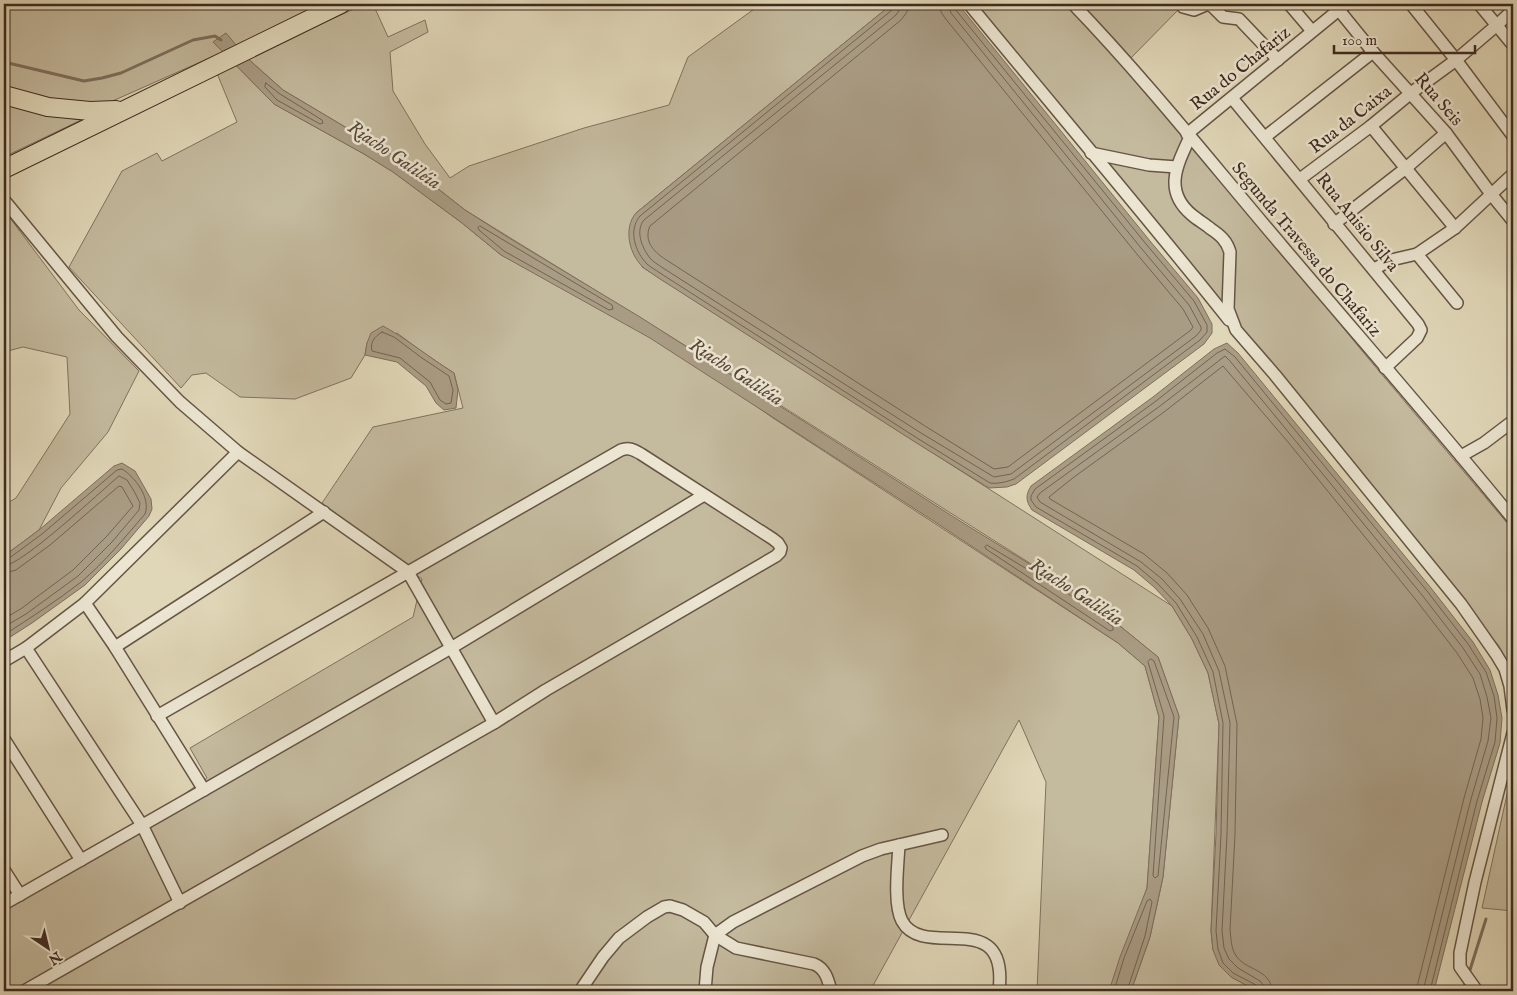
<svg xmlns="http://www.w3.org/2000/svg" width="1517" height="995" font-family="'IM FELL English',serif">
<rect width="100%" height="100%" fill="#e0d7b8"/>
<filter id="stains"><feTurbulence type="fractalNoise" baseFrequency=".004" numOctaves="4"/><feColorMatrix values="0 0 0 0 .2 0 0 0 0 .09 0 0 0 0 .02 0 0 0 .5 -.17"/></filter>
<radialGradient id="worn" r=".72"><stop offset=".6" stop-color="#630" stop-opacity="0"/><stop offset="1" stop-color="#630" stop-opacity=".3"/></radialGradient>
<g fill="#c4ba9e" stroke="#81725f">
<path d="M 4,4 L 331,4 L 90,111 L 4,95 Z"/>
<path d="M 365,4 L 373,4 L 388,37 L 425,20 L 428,32 L 390,52 L 393,91 L 425,144 L 450,178 L 469,166 L 584,128 L 669,105 L 688,57 L 761,4 L 892,4 L 636,213 L 642,267 L 1172,606 L 1192,639 L 1208,673 L 1219,724 L 1211,931 L 1213,950 L 1231,977 L 1257,991 L 1131,991 L 1150,937 L 1163,877 L 1179,716 L 1158,657 L 1088,600 L 720,367 L 465,210 L 404,162 L 283,90 L 246,57 Z"/>
<path d="M 971,4 L 1069,4 L 1122,57 L 1081,4 L 1184,4 L 1126,63 L 1363,352 L 1513,530 L 1513,677 L 1499,646 L 1431,567 Z"/>
<path d="M 234,63 L 274,104 L 364,154 L 393,172 L 462,223 L 501,255 L 658,337 L 773,418 L 1118,643 L 1145,666 L 1159,717 L 1147,888 L 1111,991 L 1037,991 L 1046,782 L 1019,720 L 870,991 L 4,991 L 4,910 L 94,858 L 207,778 L 190,748 L 413,617 L 422,579 L 322,503 L 373,427 L 463,408 L 454,373 L 425,354 L 397,333 L 367,343 L 365,355 L 351,378 L 295,399 L 240,397 L 206,373 L 192,375 L 181,388 L 69,267 L 122,171 L 157,153 L 162,161 L 237,122 L 216,71 Z"/>
<path d="M 4,101 L 61,117 L 81,120 L 4,157 Z"/>
<path d="M 4,210 L 79,310 L 139,371 L 108,432 L 61,488 L 39,530 L 4,556 L 4,505 L 16,498 L 70,414 L 67,357 L 23,347 L 4,352 Z"/>
<path d="M 1513,767 L 1513,911 L 1482,908 Z"/>
</g>
<g fill="#a99c84" stroke="#7e6e5c">
<path d="M 892,4 L 958,4 L 1150,241 L 1198,298 L 1212,324 L 1212,333 L 1204,344 L 1016,484 L 1007,487 L 989,488 L 915,442 L 657,277 C 653,274 648,271 644,268 C 629,255 623,228 636,213 Z"/>
<path d="M 226,33 L 246,57 L 283,90 L 404,162 L 465,210 L 509,238 L 640,317 L 968,526 L 1088,600 L 1158,657 L 1179,716 L 1163,877 L 1150,937 L 1131,991 L 1109,991 L 1120,957 L 1147,888 L 1159,717 L 1145,666 L 1118,643 L 932,520 L 650,338 L 501,255 L 462,223 L 393,172 L 364,154 L 274,104 L 213,42 Z"/>
<path d="M 383,326 C 407,339 430,358 454,373 L 458,390 L 456,408 L 444,410 L 436,403 L 426,386 L 397,362 L 365,355 L 367,343 L 371,333 Z"/>
<path d="M 1227,343 L 1238,353 L 1431,588 L 1473,642 L 1490,670 L 1498,695 L 1502,718 L 1500,743 L 1482,802 L 1434,991 L 1257,991 L 1231,977 L 1219,965 L 1213,950 L 1211,931 L 1216,834 L 1219,724 L 1208,673 L 1192,639 L 1172,606 L 1154,587 L 1134,570 L 1032,510 C 1026,501 1025,496 1031,486 L 1153,397 L 1214,349 Z"/>
<path d="M 122,463 L 135,471 L 151,499 L 152,509 L 149,516 L 121,549 L 85,585 L 32,623 L 4,641 L 4,556 L 39,530 L 114,466 Z"/>
</g>
<g fill="none" stroke-linecap="round" stroke-linejoin="round">
<g stroke="#746352" stroke-width="1">
<path d="M 894,4 L 892,10 L 640,216 C 628,230 635,252 647,264 C 650,267 656,270 660,273 L 917,438 L 990,483 C 998,484 1006,482 1014,479 L 1200,340 L 1207,332 L 1207,325 L 1194,301 L 1146,244 L 955,9 L 954,4"/>
<path d="M 900,4 L 900,9 L 896,15 L 644,220 C 635,231 642,248 650,258 C 653,262 659,265 663,268 L 921,433 L 994,477 L 1011,474 L 1196,336 L 1201,330 L 1201,327 L 1189,305 L 1141,248 L 951,13 L 948,4"/>
<path d="M 908,4 L 907,12 L 901,20 L 650,226 C 643,242 655,253 668,261 L 925,426 L 994,469 L 1008,467 L 1191,330 L 1193,327 L 1183,309 L 1136,253 L 945,18 L 941,12 L 940,4"/>
<path d="M 266,83 L 280,94 L 322,120 L 323,123 L 320,124 L 277,100 L 265,87 Z"/>
<path d="M 480,226 L 612,305 L 613,309 L 609,310 L 504,251 L 479,230 L 478,228 Z"/>
<path d="M 382,332 L 394,337 L 422,358 L 449,376 L 453,390 L 451,403 L 446,404 L 440,400 L 430,382 L 400,358 L 372,351 C 370,342 374,337 382,332 Z"/>
<path d="M 987,545 L 1085,604 L 1113,627 L 1113,630 L 1110,631 L 986,549 L 985,547 Z"/>
<path d="M 4,559 L 8,559 L 42,534 L 117,470 L 122,469 C 135,477 151,498 145,514 C 125,537 105,562 81,582 C 57,601 30,618 4,635"/>
<path d="M 4,566 C 22,565 100,492 119,476 L 127,480 L 134,491 L 140,503 L 139,510 L 112,542 L 78,576 L 26,614 L 4,627"/>
<path d="M 4,573 L 16,570 L 50,545 L 119,486 L 122,487 L 133,506 L 107,536 L 73,570 L 22,608 L 4,619"/>
<path d="M 1151,659 L 1154,661 L 1174,717 L 1158,876 L 1155,878 L 1153,876 L 1164,716 L 1148,662 Z"/>
<path d="M 1114,991 L 1124,958 L 1147,901 L 1150,899 L 1152,902 L 1145,936 L 1127,991"/>
<path d="M 1258,991 L 1256,985 L 1233,973 L 1223,963 L 1218,949 L 1216,931 L 1221,834 L 1223,723 L 1213,672 L 1197,637 L 1176,603 L 1157,583 L 1137,566 L 1036,507 L 1031,500 L 1031,496 L 1035,489 L 1156,401 L 1217,353 L 1225,349 L 1235,357 L 1427,591 L 1468,644 L 1486,672 L 1494,696 L 1497,718 L 1495,742 L 1477,801 L 1430,991"/>
<path d="M 1265,991 L 1264,986 L 1260,981 L 1238,968 L 1229,959 L 1224,948 L 1222,931 L 1227,834 L 1230,723 L 1219,671 L 1203,634 L 1180,599 L 1162,579 L 1141,562 L 1040,502 L 1037,497 L 1040,493 L 1160,406 L 1225,356 L 1230,361 L 1422,595 L 1463,648 L 1480,674 L 1487,697 L 1491,718 L 1488,741 L 1471,799 L 1423,991"/>
<path d="M 1272,991 C 1271,968 1244,971 1235,954 C 1231,947 1231,938 1230,930 L 1235,834 L 1237,724 L 1225,666 L 1208,628 L 1187,595 L 1167,573 L 1144,554 L 1050,499 L 1049,497 L 1074,477 L 1164,412 L 1223,366 L 1288,442 L 1416,600 L 1457,653 L 1473,678 L 1480,699 L 1483,718 L 1481,739 L 1464,798 L 1416,991"/>
</g>
<g stroke="#7e6e5c" stroke-width="3">
<path d="M 4,62 L 84,81 L 102,78 L 121,73 L 193,40 L 215,36 L 221,40"/>
<path d="M 1469,973 L 1486,919"/>
<path d="M 1463,991 L 1466,981"/>
</g>
<g stroke="#665546" stroke-width="14">
<g id="street">
<path d="M 969,4 C 1055,109 1144,213 1229,320"/>
<path d="M 1073,4 C 1147,81 1214,166 1283,247 C 1360,338 1438,427 1513,519"/>
<path d="M 1289,4 L 1312,31"/>
<path d="M 1334,4 L 1373,52 L 1446,133 L 1491,194 L 1513,221"/>
<path d="M 1411,4 L 1456,60 L 1513,136"/>
<path d="M 1479,4 L 1513,45"/>
<path d="M 1183,7 L 1194,10 L 1208,4 L 1213,7 L 1223,17 L 1239,19 L 1278,60"/>
<path d="M 1232,98 L 1418,324 L 1421,330 L 1417,338 L 1385,368"/>
<path d="M 1371,126 L 1455,228"/>
<path d="M 1187,134 L 1346,4"/>
<path d="M 1190,137 C 1177,165 1163,191 1192,215 C 1198,220 1205,224 1211,229 C 1220,235 1227,241 1230,252 L 1228,309 L 1236,330 L 1275,375 L 1461,604 L 1496,654 L 1505,669 L 1510,686 L 1513,710"/>
<path d="M 1265,137 L 1373,52"/>
<path d="M 1091,153 L 1149,165 L 1177,167"/>
<path d="M 1300,179 L 1371,126 L 1411,93 L 1456,60 L 1497,25 L 1513,10"/>
<path d="M 4,200 L 117,337 L 180,402 L 238,452 L 408,572 L 494,723"/>
<path d="M 1334,224 L 1406,168 L 1446,133"/>
<path d="M 1417,254 L 1457,303"/>
<path d="M 1374,269 L 1391,260 L 1417,254 L 1455,228 L 1513,174"/>
<path d="M 1461,456 L 1484,443 L 1513,421"/>
<path d="M 85,603 L 115,647 L 204,790"/>
<path d="M 115,647 L 324,512"/>
<path d="M 26,648 L 142,825 L 180,903"/>
<path d="M 4,661 L 26,648 L 85,603 L 238,452"/>
<path d="M 4,739 L 81,860"/>
<path d="M 899,845 C 898,865 893,904 902,921 C 924,962 1009,904 999,991"/>
<path d="M 4,870 L 20,895"/>
<path d="M 4,904 L 204,790 L 451,648 L 704,495"/>
<path d="M 24,991 L 494,723 L 546,690 L 776,556 L 780,552 L 781,548 L 778,543 L 773,539 L 641,454 C 634,450 629,447 621,450 L 157,716"/>
<path d="M 580,991 L 603,957 L 619,938 L 647,917 L 664,907 L 670,906 L 683,910 L 704,922 L 715,935 L 736,948 L 814,964 C 826,969 828,980 831,991"/>
<path d="M 705,991 L 707,967 L 715,935 L 733,922 L 862,856 L 881,849 L 942,835"/>
<path d="M 1477,991 L 1460,967 L 1460,953 L 1475,882 L 1513,733"/>
</g>
</g>
<g stroke="#3e2a20" stroke-width="20">
<g id="primary">
<path d="M 4,95 L 48,107 L 90,111 L 116,110"/>
<path d="M 4,169 L 341,4"/>
</g>
</g>
<use href="#street" stroke="#ebe5d1" stroke-width="11"/>
<use href="#primary" stroke="#e0d7b8" stroke-width="18"/>
</g>
<g text-anchor="middle" stroke-width="5" stroke-linejoin="round" paint-order="stroke">
<g font-size="18" fill="#3e2a20" stroke="#ebe5d1">
<text transform="translate(1240 68) rotate(-39)" y="6">Rua do Chafariz</text>
<text transform="translate(1439 99) rotate(49)" y="6">Rua Seis</text>
<text transform="translate(1350 119) rotate(-38)" y="6">Rua da Caixa</text>
<text transform="translate(1358 222) rotate(51)" y="6">Rua Anisio Silva</text>
<text transform="translate(1307 249) rotate(50)" y="6">Segunda Travessa do Chafariz</text>
</g>
<g font-size="19" font-style="italic" fill="#594639" stroke="#ebe5d1">
<text transform="translate(395 154) rotate(34)" y="7">Riacho Galiléia</text>
<text transform="translate(737 371) rotate(33)" y="7">Riacho Galiléia</text>
<text transform="translate(1077 591) rotate(33)" y="7">Riacho Galiléia</text>
</g>
</g>
<rect width="1517" height="995" fill="none" stroke="#e0d7b8" stroke-width="20"/>
<rect x="5" y="5" width="1507" height="985" fill="none" stroke="#3e2a20" stroke-width="2.5"/>
<rect x="10" y="10" width="1497" height="975" fill="none" stroke="#3e2a20"/>
<g transform="translate(48 948) rotate(145)" stroke="#ebe5d1" stroke-width="4" paint-order="stroke">
<path d="M0-4L9 19L0 12L-9 19Z" fill="#3e2a20"/>
<text y="-8" font-size="14" font-weight="bold" text-anchor="middle" fill="#3e2a20">N</text>
</g>
<path d="M1334 45v8h141v-8" fill="none" stroke="#3e2a20" stroke-width="2.5"/>
<text x="1342" y="45" font-size="15" fill="#3e2a20" stroke="#ebe5d1" stroke-width="4" paint-order="stroke">100 m</text>
<rect width="100%" height="100%" filter="url(#stains)"/>
<rect width="100%" height="100%" fill="url(#worn)"/>
</svg>
